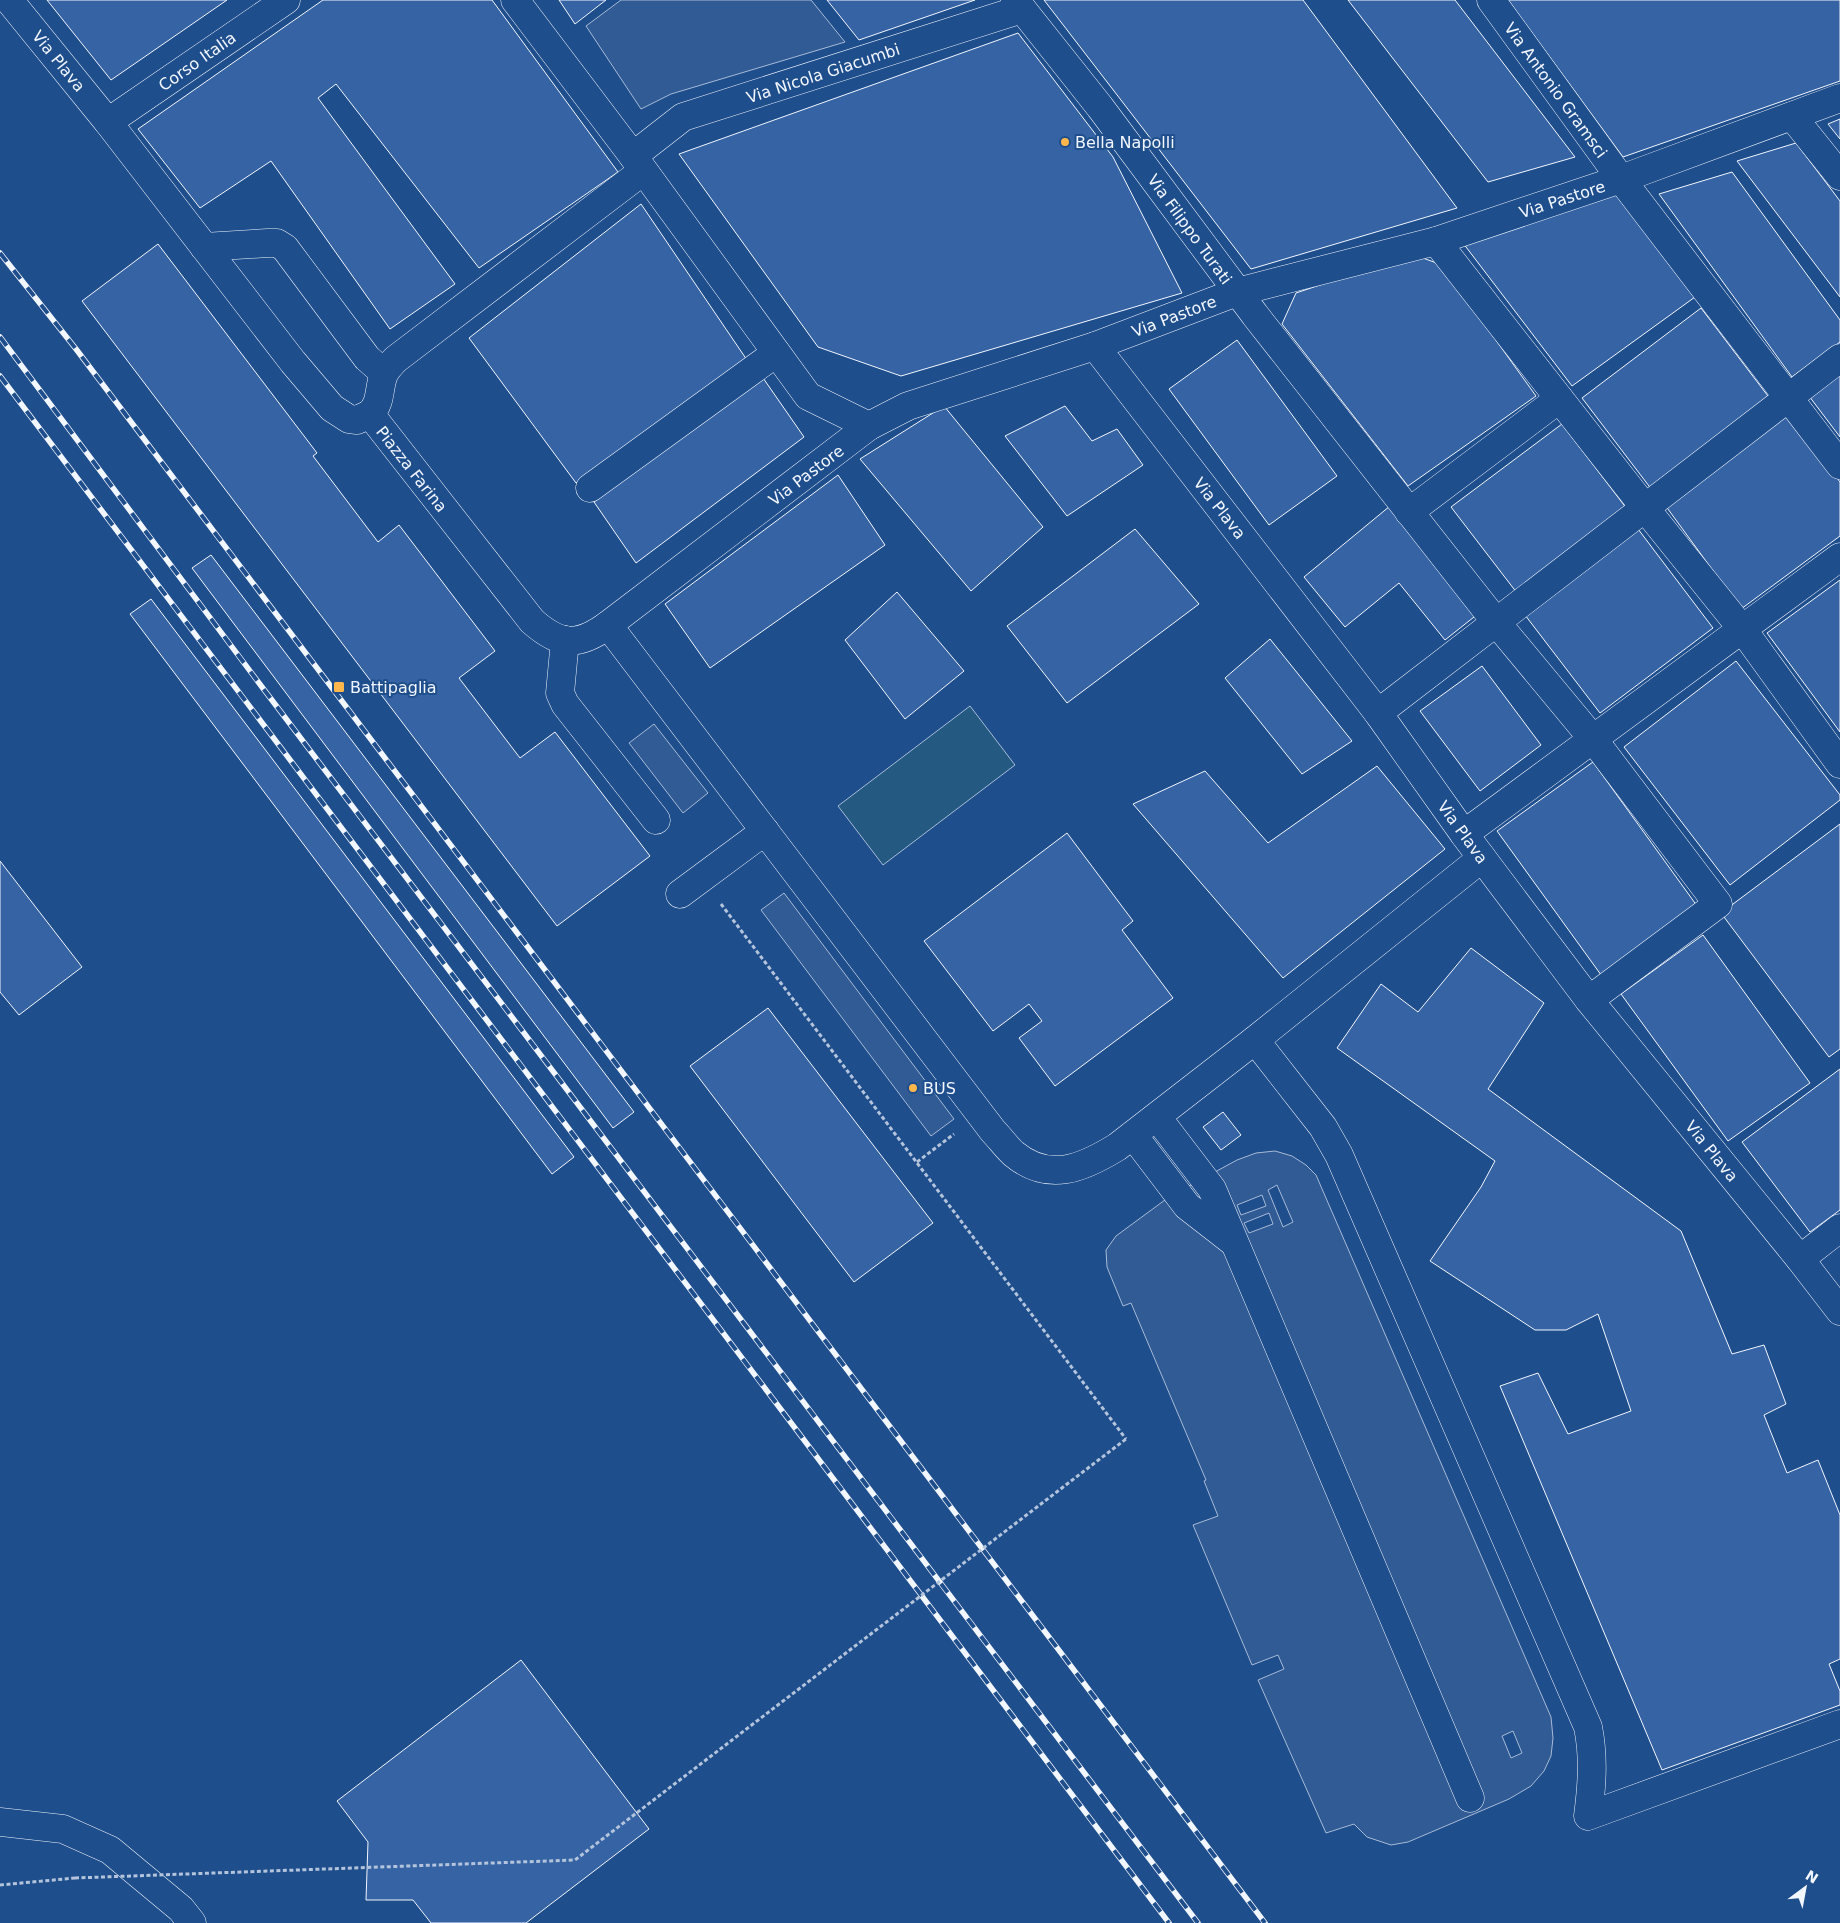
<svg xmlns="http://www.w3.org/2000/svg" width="1840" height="1923" font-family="'DejaVu Sans',sans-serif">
<rect width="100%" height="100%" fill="#1f4e8c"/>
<path fill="#245a82" stroke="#a8bbd7" d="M 970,706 L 1015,765 L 883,865 L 838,806 Z"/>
<g fill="#305b95" stroke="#a8bbd7" fill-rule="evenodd">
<path d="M 621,0 L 811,0 L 845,42 L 671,94 L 641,109 L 586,26 Z"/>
<path d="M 654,724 L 708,793 L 683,813 L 629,743 Z"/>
<path d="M 784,893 L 954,1119 L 931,1136 L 761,910 Z"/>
<path d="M 1275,1151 L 1292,1156 L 1306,1165 L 1316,1175 L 1551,1717 L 1553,1738 L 1551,1756 L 1544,1771 L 1531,1786 L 1509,1799 L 1408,1842 L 1391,1845 L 1367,1837 L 1354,1824 L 1326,1833 L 1258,1680 L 1284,1669 L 1278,1655 L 1252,1665 L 1193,1525 L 1218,1516 L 1204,1481 L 1206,1480 L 1131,1303 L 1123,1306 L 1107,1267 L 1106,1250 L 1116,1236 L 1169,1197 L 1237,1160 L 1256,1153 ZM 1277,1185 L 1293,1222 L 1283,1227 L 1268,1190 ZM 1262,1195 L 1266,1206 L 1241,1215 L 1237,1205 ZM 1269,1213 L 1273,1224 L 1249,1233 L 1244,1223 ZM 1513,1731 L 1522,1753 L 1511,1758 L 1502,1736 Z"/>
</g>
<g fill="#3563a3" stroke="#f2f6ff">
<path d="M 47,0 L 227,0 L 111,80 Z"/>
<path d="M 323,0 L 492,0 L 618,172 L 479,268 L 336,84 L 318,98 L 455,284 L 390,329 L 271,161 L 200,208 L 138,129 Z"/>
<path d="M 559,0 L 606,0 L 575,24 Z"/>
<path d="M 827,0 L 975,0 L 859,40 Z"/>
<path d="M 1044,0 L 1303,0 L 1457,208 L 1251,269 Z"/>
<path d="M 1348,0 L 1455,0 L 1575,157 L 1488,182 Z"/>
<path d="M 1508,0 L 1840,0 L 1840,81 L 1623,157 Z"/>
<path d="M 1018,33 L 1113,157 L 1182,293 L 901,376 L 818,347 L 679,154 Z"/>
<path d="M 1840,119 L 1840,139 L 1828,124 Z"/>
<path d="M 1796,143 L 1840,201 L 1840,297 L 1737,161 Z"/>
<path d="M 1732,172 L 1840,320 L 1840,342 L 1792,377 L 1659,194 Z"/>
<path d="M 1618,193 L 1695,297 L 1572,386 L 1463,243 Z"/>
<path d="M 641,204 L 749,363 L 576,483 L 469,338 Z"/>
<path d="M 158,244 L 317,453 L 313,456 L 378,542 L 399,525 L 495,651 L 459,678 L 520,758 L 555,732 L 650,856 L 557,926 L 82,301 Z"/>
<path d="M 1412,254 L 1442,265 L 1536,396 L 1408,486 L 1282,324 L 1296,293 Z"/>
<path d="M 1701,308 L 1771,400 L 1652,490 L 1582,398 Z"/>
<path d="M 1237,340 L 1337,476 L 1269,525 L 1169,389 Z"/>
<path d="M 1840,373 L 1840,437 L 1809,396 Z"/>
<path d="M 761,375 L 804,437 L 636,563 L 594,502 Z"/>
<path d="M 944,406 L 1043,527 L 971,591 L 860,459 Z"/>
<path d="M 1065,406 L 1092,441 L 1117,429 L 1143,465 L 1067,516 L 1005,436 Z"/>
<path d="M 1789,413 L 1840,482 L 1840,536 L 1741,609 L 1665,505 Z"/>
<path d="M 1562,424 L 1627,509 L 1517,593 L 1451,507 Z"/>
<path d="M 838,475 L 885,545 L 710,668 L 665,604 Z"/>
<path d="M 1390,506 L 1479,613 L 1445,640 L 1399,583 L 1345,627 L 1304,577 Z"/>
<path d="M 1135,529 L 1199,604 L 1067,703 L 1007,626 Z"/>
<path d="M 1638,529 L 1713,628 L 1600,713 L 1525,615 Z"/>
<path d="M 211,555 L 634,1112 L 613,1128 L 192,568 Z"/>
<path d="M 1840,580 L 1840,732 L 1767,633 Z"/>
<path d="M 897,592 L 964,671 L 905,719 L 845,640 Z"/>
<path d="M 151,599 L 574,1157 L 552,1174 L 130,614 Z"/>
<path d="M 1270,639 L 1352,741 L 1302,774 L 1225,678 Z"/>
<path d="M 1736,661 L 1840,795 L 1840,800 L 1730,885 L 1624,747 Z"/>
<path d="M 1482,666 L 1541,745 L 1480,791 L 1420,711 Z"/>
<path d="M 1593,762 L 1700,910 L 1604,979 L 1497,831 Z"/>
<path d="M 1377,766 L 1445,849 L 1283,978 L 1133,804 L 1205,771 L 1268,843 Z"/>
<path d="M 1840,824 L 1840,1049 L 1829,1057 L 1721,913 Z"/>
<path d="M 1067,833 L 1133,921 L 1122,930 L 1173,998 L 1055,1086 L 1019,1038 L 1042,1021 L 1029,1004 L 993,1031 L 924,941 Z"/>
<path d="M 0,861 L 82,967 L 19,1015 L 0,992 Z"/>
<path d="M 1703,935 L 1810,1083 L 1728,1141 L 1621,994 Z"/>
<path d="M 1471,948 L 1544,1003 L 1488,1089 L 1681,1231 L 1732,1354 L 1764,1345 L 1786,1404 L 1764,1415 L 1787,1473 L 1818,1460 L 1840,1515 L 1840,1659 L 1829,1664 L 1840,1691 L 1840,1705 L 1662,1770 L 1500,1386 L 1538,1373 L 1568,1434 L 1631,1411 L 1598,1314 L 1566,1330 L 1535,1330 L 1430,1261 L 1481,1187 L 1495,1161 L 1337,1048 L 1381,984 L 1418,1012 Z"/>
<path d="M 768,1008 L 933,1223 L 854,1282 L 690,1066 Z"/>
<path d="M 1840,1069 L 1840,1210 L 1810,1232 L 1742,1142 Z"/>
<path d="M 1223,1112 L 1241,1135 L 1221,1150 L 1203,1127 Z"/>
<path d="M 521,1660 L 649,1829 L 526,1923 L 431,1923 L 413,1900 L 366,1900 L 368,1842 L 337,1801 Z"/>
</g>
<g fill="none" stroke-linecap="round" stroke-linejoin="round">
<g stroke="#f2f6ff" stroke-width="29">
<g id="minor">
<path d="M 9,0 L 108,122 L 293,362 L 332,408 L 349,419 L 357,420 L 370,414 L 532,621 C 560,646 578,647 608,625 L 869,426 L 908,406 L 1095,346 L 1237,292 L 1436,241 L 1621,179 L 1840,98"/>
<path d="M 515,0 L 633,156 L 808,396 L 869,426"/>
<path d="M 1015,0 L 1100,107 L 1255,315 L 1496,622 L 1593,739 L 1718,904 L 1589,1000"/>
<path d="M 1491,0 L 1621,179 L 1840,465"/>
<path d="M 1792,116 L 1840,176"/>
<path d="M 108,122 L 286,0"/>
<path d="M 633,156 L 683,117 L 1022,9"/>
<path d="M 1436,241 L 1645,508 L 1743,630 L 1840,764"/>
<path d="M 204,247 L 268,243 L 277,243 L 285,248 L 367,358 L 384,373"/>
<path d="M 1095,346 L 1378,713 L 1464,834 L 1589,1000 L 1800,1259 L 1840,1311"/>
<path d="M 370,414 C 382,402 378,389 384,374 C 387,368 392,363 396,359 L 643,171"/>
<path d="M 590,488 L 776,353"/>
<path d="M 1409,512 L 1559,399"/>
<path d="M 608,625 L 993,1131 C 1000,1138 1006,1147 1014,1154 C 1049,1183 1083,1168 1117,1147 L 1255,1040 L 1482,858"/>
<path d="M 565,640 L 560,693 L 565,704 L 656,820"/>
<path d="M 1378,713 L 1840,358"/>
<path d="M 1464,834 L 1840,557"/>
<path d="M 680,894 L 765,831"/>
<path d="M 1255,1040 L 1323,1127 L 1339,1155 L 1588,1727 C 1594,1757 1592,1785 1588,1816 L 1840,1724"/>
<path d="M 1157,1117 L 1212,1189 L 1470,1798"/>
<path d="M 1133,1135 L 1187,1206 L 1232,1241"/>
<path d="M 1800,1259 L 1840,1228"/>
<path d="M 0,1822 L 63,1829 L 110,1850 L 181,1909 L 192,1923"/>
</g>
</g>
<g stroke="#b3c4dc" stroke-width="3" stroke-dasharray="4 2.5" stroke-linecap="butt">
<path d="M 721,904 L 1126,1439"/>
<path d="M 917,1162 L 954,1134"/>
<path d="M 0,1885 L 75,1878"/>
</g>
<use href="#minor" stroke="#1f4e8c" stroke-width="28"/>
<g stroke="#f2f6ff" stroke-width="5.5">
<g id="rail">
<path d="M 0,253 L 76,349 L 1265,1923"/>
<path d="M 0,337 L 262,687 L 1198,1923"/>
<path d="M 0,376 L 1169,1923"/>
</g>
</g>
<use href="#rail" stroke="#1f4e8c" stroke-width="4" stroke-dasharray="11" stroke-linecap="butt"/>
<path stroke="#b3c4dc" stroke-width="3" stroke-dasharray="4 2.5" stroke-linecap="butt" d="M 75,1878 L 575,1860 L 1126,1439"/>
</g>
<g fill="#ffb74d" stroke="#1f4e8c" stroke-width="2">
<circle cx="1065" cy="142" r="5"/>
<rect x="333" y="681" width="12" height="12" rx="2.5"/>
<circle cx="913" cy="1088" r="5"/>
</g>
<g text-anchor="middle" stroke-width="4" stroke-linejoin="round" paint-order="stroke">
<g font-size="16" fill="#f2f6ff" stroke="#1f4e8c">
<text transform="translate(59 61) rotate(51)" y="6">Via Plava</text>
<text transform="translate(197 61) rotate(-35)" y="6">Corso Italia</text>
<text transform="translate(823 73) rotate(-18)" y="6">Via Nicola Giacumbi</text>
<text transform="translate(1556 90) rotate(54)" y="6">Via Antonio Gramsci</text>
<text transform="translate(1562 199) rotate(-18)" y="6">Via Pastore</text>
<text transform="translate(1190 229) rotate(54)" y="6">Via Filippo Turati</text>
<text transform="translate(1174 316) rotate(-21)" y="6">Via Pastore</text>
<text transform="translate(412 469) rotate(52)" y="6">Piazza Farina</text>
<text transform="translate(806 475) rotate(-37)" y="6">Via Pastore</text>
<text transform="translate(1220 508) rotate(52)" y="6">Via Plava</text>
<text transform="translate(1463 832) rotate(54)" y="6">Via Plava</text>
<text transform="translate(1712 1151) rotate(51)" y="6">Via Plava</text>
</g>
<g font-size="16" fill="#f2f6ff" stroke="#1f4e8c" text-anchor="start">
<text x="1075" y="148">Bella Napolli</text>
<text x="350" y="693">Battipaglia</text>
<text x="923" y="1094">BUS</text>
</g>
</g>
<g transform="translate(1805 1888) rotate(32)" stroke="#1f4e8c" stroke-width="4" paint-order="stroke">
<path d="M0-4L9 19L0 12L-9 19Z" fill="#f2f6ff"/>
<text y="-8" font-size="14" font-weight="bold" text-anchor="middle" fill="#f2f6ff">N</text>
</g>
</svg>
